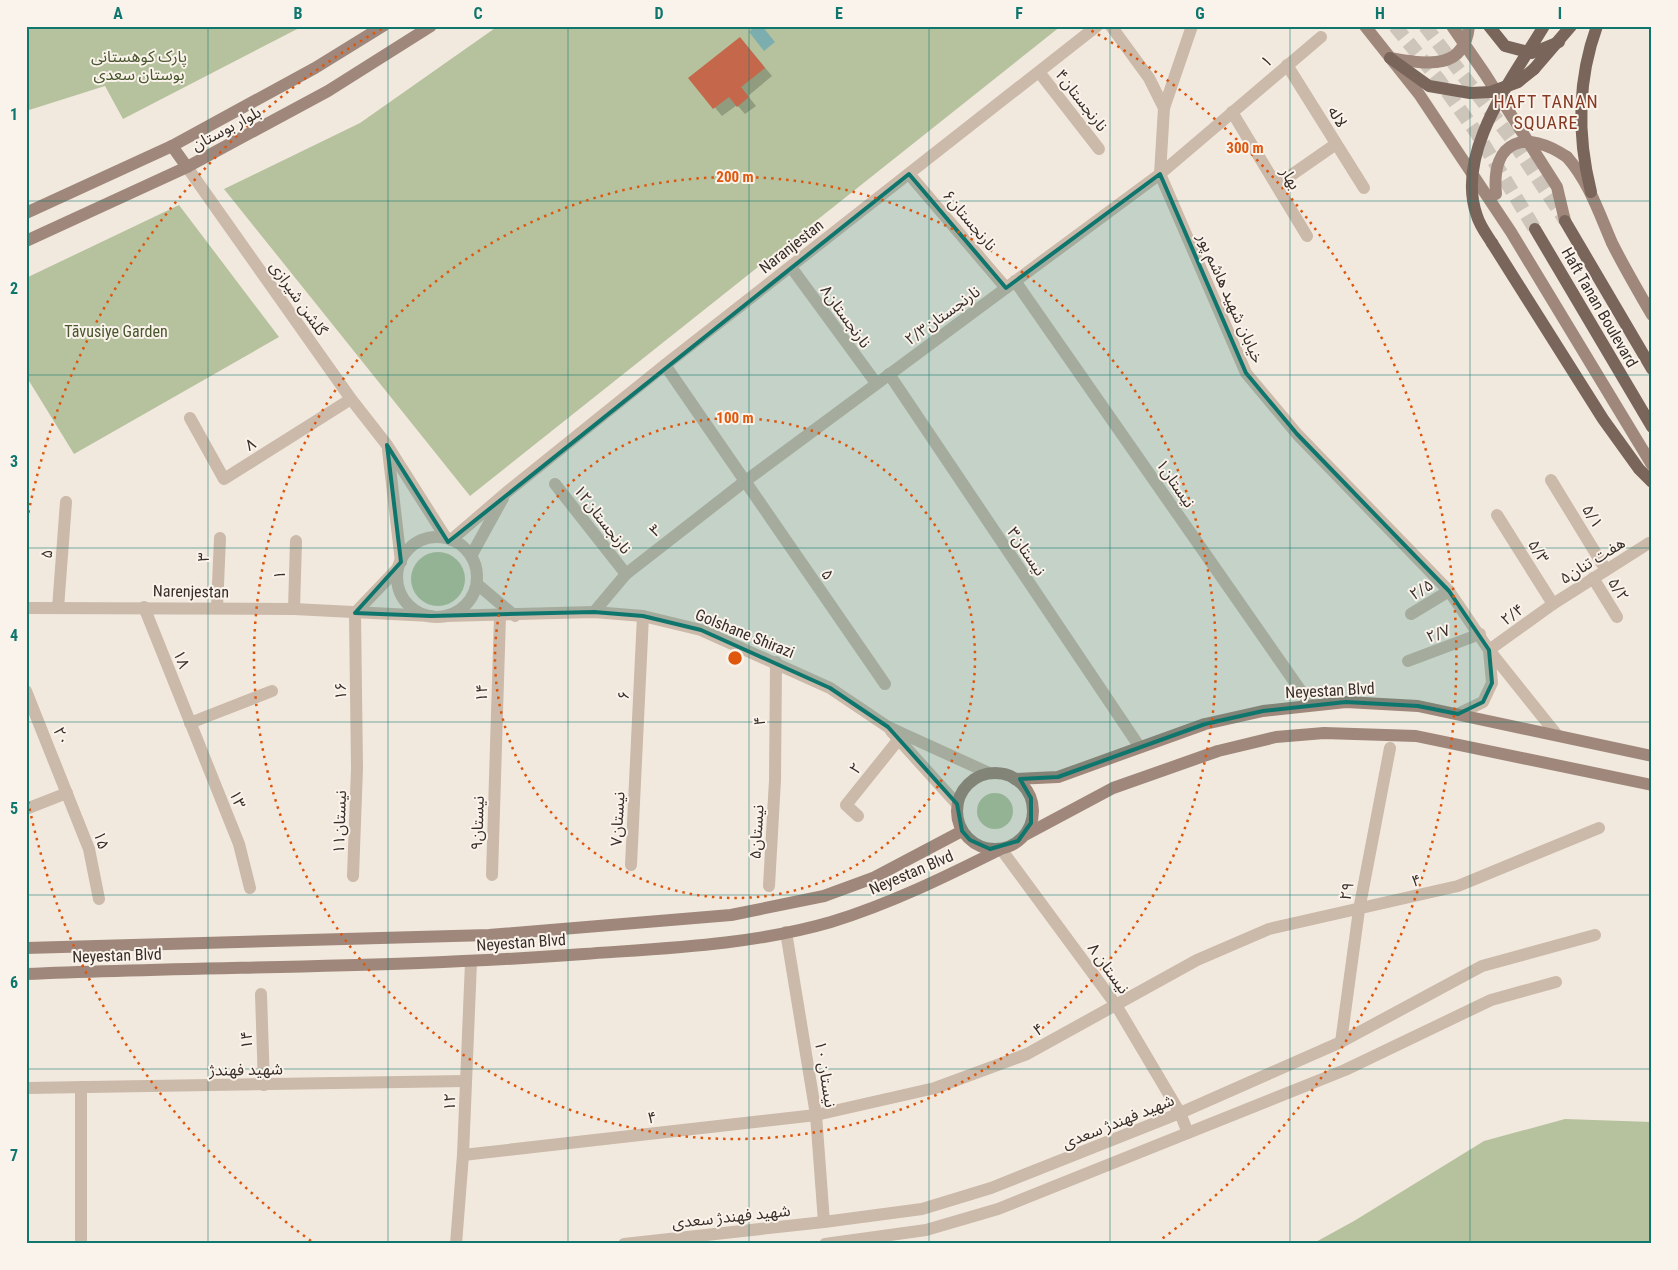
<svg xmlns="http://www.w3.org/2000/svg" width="1678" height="1270" font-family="'Roboto Condensed','Noto Sans Arabic',sans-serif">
<rect width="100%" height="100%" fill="#f2e9de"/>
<g fill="#b6c29e">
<path d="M 26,26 L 303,26 L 123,119 L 105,86 L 26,111 Z"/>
<path d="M 498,26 L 1061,26 L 470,496 L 224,189 L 360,123 Z"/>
<path d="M 179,205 L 279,337 L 74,454 L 26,376 L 26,278 Z"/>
<circle cx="438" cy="579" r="27"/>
<circle cx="995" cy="811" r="18"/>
<path d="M 1565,1119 L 1652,1122 L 1652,1244 L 1312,1244 L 1354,1221 L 1484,1141 Z"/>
</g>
<path fill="#7daeaf" d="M 755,26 L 762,26 L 775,42 L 764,51 L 749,32 Z"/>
<path fill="#0003" d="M 748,47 L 772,76 L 748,96 L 756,106 L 745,114 L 737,105 L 722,116 L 690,78 Z"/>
<path fill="#c5674a" d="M 740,37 L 765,68 L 741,87 L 749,97 L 737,107 L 729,97 L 713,109 L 688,78 Z"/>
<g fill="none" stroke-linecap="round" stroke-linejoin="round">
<g stroke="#cdc4ba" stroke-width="14" stroke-dasharray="14 7" stroke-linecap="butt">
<path d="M 1395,26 L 1439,80 L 1478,135 L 1535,229"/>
<path d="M 1425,26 L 1511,138 L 1565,220"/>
</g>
<g stroke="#cbb9aa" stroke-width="12">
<path d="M 1111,26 L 1149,78 L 1164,108"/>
<path d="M 1192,26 L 1164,108 L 1160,174 L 1246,373 L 1297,434 L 1449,591 L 1489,650 L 1557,735"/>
<path d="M 1287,65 L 1364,188"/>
<path d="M 1039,72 L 1099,149"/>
<path d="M 1232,112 L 1307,236"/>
<path d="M 909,174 L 1006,288"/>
<path d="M 1277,185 L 1336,144"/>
<path d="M 791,267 L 876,383"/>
<path d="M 1015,281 L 1310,704"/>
<path d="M 665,365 L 885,684"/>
<path d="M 889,374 L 1139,746"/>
<path d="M 190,418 L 224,479 L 351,399"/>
<path d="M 1551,480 L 1606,570"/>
<path d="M 555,484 L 626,574"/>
<path d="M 1497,515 L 1553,604"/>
<path d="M 1593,578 L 1617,617"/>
<path d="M 144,607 L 239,844 L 250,888"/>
<path d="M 58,608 L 66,502"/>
<path d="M 217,608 L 220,538"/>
<path d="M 294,609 L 296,541"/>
<path d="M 594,612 L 626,574 L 744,482 L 1160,174 L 1321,37"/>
<path d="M 1411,614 L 1449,591"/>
<path d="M 1489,650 L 1553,604 L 1649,543"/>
<path d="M 1408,661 L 1480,634"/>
<path d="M 26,691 L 89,849 L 99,899"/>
<path d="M 1458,714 L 1483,702 L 1492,683 L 1489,650"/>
<path d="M 190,723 L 272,691"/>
<path d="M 26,809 L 67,793"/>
<path d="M 858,816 L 846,805 L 899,739"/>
<path d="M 1001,849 L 1116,1005 L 1180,1113 L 1188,1133"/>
<path d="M 631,865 L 643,616"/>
<path d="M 492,875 L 500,616"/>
<path d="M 353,876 L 357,768 L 355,613"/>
<path d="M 769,886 L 775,780 L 776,662"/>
<path d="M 786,932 L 816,1115 L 824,1222"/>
<path d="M 261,994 L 264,1085"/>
<path d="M 1341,1042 L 1359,910 L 1390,748"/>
<path d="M 26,1088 L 466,1081"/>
<path d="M 463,1155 L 816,1115 L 935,1088 L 1027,1054 L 1197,960 L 1269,929 L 1458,886 L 1599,828"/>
<path d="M 81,1244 L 81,1087"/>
<path d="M 456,1244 L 463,1155 L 471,962"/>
</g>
<g stroke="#cbb9aa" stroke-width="12">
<path d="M 187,167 L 351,399 L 387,445 L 446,538"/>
<path d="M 388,450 L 401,562"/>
<circle cx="437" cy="577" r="40"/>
<path d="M 451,540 L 507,492 L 665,365 L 1097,26"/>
<path d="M 471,556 L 503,498"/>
<path d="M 477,584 L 515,616"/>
<path d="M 26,608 L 294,609 L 431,616"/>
<path d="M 355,613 L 398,568"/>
<path d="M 446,616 L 594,612 L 643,616 L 701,630 L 830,688 L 888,727 L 989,773"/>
<path d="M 891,731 L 957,804"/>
<path d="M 624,1244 L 824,1222 L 922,1209 L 991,1188 L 1180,1113 L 1341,1042 L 1482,966 L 1595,935"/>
<path d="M 825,1244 L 926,1230 L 998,1209 L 1345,1070 L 1491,1000 L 1556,982"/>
</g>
<g stroke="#9f887b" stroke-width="12">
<path d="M 1365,26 L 1419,94 L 1511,232 L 1652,465"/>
<path d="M 1452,26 L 1485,74 L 1557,187 L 1565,221"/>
<path d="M 172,146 L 187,167"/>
<path d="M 1567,157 C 1589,182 1599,213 1612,243 C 1624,267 1638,291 1652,315"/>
<path d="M 26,213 L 172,146 L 315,68 L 383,26"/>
<path d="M 26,241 L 187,167 L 328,91 L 431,26"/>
<circle cx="995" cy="811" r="38"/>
<path d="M 1015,779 L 1058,777 L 1205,724 L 1263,711 L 1346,702 L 1418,706 L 1652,756"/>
<path d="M 1025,835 L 1113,788 L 1218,751 L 1276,737 L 1324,733 L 1416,736 L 1652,785"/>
<path d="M 26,948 L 489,935 L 731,915 L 824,896 L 873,878 L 962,831"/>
<path d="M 26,974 C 212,966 399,968 584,954 C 666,948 752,945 831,922 C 890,904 947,876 1001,849"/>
</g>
<g stroke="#7a655b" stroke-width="12">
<path d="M 1489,26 L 1505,46 L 1532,53 L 1559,42"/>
<path d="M 1534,69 L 1571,26"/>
<path d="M 1591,192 C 1577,136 1577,81 1597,26"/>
<path d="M 1565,221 L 1652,369"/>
<path d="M 1535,229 L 1652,427"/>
<path d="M 1492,243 L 1603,419 L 1639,469 L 1652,482"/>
</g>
<g stroke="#9f887b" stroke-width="12">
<path d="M 1390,58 C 1423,63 1464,73 1469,26"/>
<path d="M 1496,194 C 1491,139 1526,129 1567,157"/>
</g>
<g stroke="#7a655b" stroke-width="12">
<path d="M 1390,58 L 1429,86 L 1470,93 L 1491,92 L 1518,82 L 1534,69"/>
<path d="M 1492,243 C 1487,235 1480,226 1477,216 C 1454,153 1513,78 1544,26"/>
</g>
</g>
<path fill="#0f766e" fill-opacity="0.2" stroke="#0f766e" stroke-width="4" stroke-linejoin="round" d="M 909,174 L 1006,288 L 1160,174 L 1246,373 L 1297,434 L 1449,591 L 1489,650 L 1492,683 L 1483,702 L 1458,714 L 1418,706 L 1346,702 L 1263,711 L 1205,724 L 1058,777 L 1020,779 L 1031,798 L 1031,823 L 1018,841 L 990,849 L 970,840 L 962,831 L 957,804 L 888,727 L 830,688 L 701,630 L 643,616 L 594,612 L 431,616 L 355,613 L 401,562 L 387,445 L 448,542 Z"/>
<path fill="none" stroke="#0f766e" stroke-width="1" stroke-opacity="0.55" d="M 208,26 L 208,1244M 388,26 L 388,1244M 568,26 L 568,1244M 749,26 L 749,1244M 929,26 L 929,1244M 1110,26 L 1110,1244M 1290,26 L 1290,1244M 1470,26 L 1470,1244M 26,201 L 1652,201M 26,375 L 1652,375M 26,548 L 1652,548M 26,722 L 1652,722M 26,895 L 1652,895M 26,1069 L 1652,1069"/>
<g fill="none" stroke="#df570d" stroke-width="2.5" stroke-dasharray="2.5 5">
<circle cx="735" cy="658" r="240"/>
<circle cx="735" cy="658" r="481"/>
<path d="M311 1241A721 721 0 0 1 27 796M27 520A721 721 0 0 1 385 27M1085 27A721 721 0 0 1 1159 1241"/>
</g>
<g text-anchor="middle" stroke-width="4" stroke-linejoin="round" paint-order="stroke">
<g font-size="16" fill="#48562d" stroke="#faf3eb">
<text x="139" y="62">پارک کوهستانی<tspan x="139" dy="18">بوستان سعدی</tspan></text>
<text x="116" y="337">Tāvusiye Garden</text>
</g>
<g font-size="16" fill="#382e29" stroke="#faf3eb">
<text transform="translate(1266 61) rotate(-41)" y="6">۱</text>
<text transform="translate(1082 100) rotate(52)" y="6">۴نارنجستان</text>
<text transform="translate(1339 118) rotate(58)" y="6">لاله ‍</text>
<text transform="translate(226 128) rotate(-28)" y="6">بلوار بوستان</text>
<text transform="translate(1291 178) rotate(59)" y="6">بهار</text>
<text transform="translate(970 220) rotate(50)" y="6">۶نارنجستان</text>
<text transform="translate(791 246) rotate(-38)" y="6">Naranjestan</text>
<text transform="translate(299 298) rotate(55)" y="6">گلشن شیرازی</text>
<text transform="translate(1231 298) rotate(66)" y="6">خیابان شهید هاشم پور</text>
<text transform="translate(1600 307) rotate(60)" y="6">Haft Tanan Boulevard</text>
<text transform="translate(942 315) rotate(-36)" y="6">۲/۳نارنجستان</text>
<text transform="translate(846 316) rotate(54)" y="6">۸نارنجستان</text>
<text transform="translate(250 444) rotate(-32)" y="6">۸</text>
<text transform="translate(1176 483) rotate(55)" y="6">۱نیستان</text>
<text transform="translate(1593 516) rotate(59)" y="6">۵/۱</text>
<text transform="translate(603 519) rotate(52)" y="6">۱۲نارنجستان</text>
<text transform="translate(655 530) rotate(-38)" y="6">۳</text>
<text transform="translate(1027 551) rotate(56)" y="6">۳نیستان</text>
<text transform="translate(1539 551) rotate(58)" y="6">۵/۳</text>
<text transform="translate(46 554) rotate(-86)" y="6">۵</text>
<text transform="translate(203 557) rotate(-87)" y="6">۳</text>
<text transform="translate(1592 560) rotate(-32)" y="6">هفت تنان۵</text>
<text transform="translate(828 574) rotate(55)" y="6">۵</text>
<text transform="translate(279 575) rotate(-88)" y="6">۱</text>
<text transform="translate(1421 589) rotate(-31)" y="6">۲/۵</text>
<text transform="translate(1619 589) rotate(58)" y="6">۵/۲</text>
<text transform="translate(191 591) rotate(1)" y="6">Narenjestan</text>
<text transform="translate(1512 614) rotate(-36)" y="6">۲/۴</text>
<text transform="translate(745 633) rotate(22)" y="6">Golshane Shirazi</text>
<text transform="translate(1438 633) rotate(-20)" y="6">۲/۷</text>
<text transform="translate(182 659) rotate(68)" y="6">۱۸</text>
<text transform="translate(1330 690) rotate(-3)" y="6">Neyestan Blvd</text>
<text transform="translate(340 691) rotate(-91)" y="6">۱۶</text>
<text transform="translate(481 693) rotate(-88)" y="6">۱۴</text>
<text transform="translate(623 695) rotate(-87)" y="6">۶</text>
<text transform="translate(759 721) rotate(-89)" y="6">۴</text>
<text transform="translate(62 736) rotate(68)" y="6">۲۰</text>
<text transform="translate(855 768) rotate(-52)" y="6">۲</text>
<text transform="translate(238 799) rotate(68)" y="6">۱۳</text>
<text transform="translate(617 819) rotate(-87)" y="6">۷نیستان</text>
<text transform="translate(339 822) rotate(-88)" y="6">۱۱نیستان</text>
<text transform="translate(477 823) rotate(-88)" y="6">۹نیستان</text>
<text transform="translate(756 832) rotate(-87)" y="6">۵نیستان</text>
<text transform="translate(102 840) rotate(72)" y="6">۱۵</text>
<text transform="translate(911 872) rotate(-23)" y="6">Neyestan Blvd</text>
<text transform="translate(1416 880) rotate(-13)" y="6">۴</text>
<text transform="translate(1346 891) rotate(-79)" y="6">۲۹</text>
<text transform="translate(521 942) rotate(-4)" y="6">Neyestan Blvd</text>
<text transform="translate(117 955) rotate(-2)" y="6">Neyestan Blvd</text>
<text transform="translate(1109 968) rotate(54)" y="6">نیستان ۸</text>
<text transform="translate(1038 1029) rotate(-29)" y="6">۴</text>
<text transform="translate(246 1040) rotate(-92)" y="6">۱۴</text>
<text transform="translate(246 1069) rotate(-1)" y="6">شهید فهندژ</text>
<text transform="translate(826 1074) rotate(81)" y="6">نیستان ۱۰</text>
<text transform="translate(449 1102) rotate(-88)" y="6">۱۲</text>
<text transform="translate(652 1117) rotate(-6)" y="6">۴</text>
<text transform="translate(1118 1121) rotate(-22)" y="6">شهید فهندژ سعدی</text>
<text transform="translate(731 1216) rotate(-6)" y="6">شهید فهندژ سعدی</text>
</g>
<g font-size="18" letter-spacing="1" fill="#873a23" stroke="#faf3eb">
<text x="1546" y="108">HAFT TANAN<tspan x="1546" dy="21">SQUARE</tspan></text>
</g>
</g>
<circle cx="735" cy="658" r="8" fill="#df570d" stroke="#faf3eb" stroke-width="2.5"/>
<g font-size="15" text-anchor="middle" font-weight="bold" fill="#df570d" stroke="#faf3eb" stroke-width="4" stroke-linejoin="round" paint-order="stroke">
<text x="1245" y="153">300 m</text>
<text x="735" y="182">200 m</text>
<text x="735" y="423">100 m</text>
</g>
<rect width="1678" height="1270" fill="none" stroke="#faf3eb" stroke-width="55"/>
<rect x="28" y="28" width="1622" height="1214" fill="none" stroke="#0f766e" stroke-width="2"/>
<g font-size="16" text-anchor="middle" font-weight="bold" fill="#0f766e">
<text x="118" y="19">A</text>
<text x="298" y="19">B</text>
<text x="478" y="19">C</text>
<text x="659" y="19">D</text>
<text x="839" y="19">E</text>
<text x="1019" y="19">F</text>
<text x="1200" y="19">G</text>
<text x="1380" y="19">H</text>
<text x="1560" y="19">I</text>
<text x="14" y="120">1</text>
<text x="14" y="294">2</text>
<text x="14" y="467">3</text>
<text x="14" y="641">4</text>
<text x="14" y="814">5</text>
<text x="14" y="988">6</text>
<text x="14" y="1161">7</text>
</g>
</svg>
